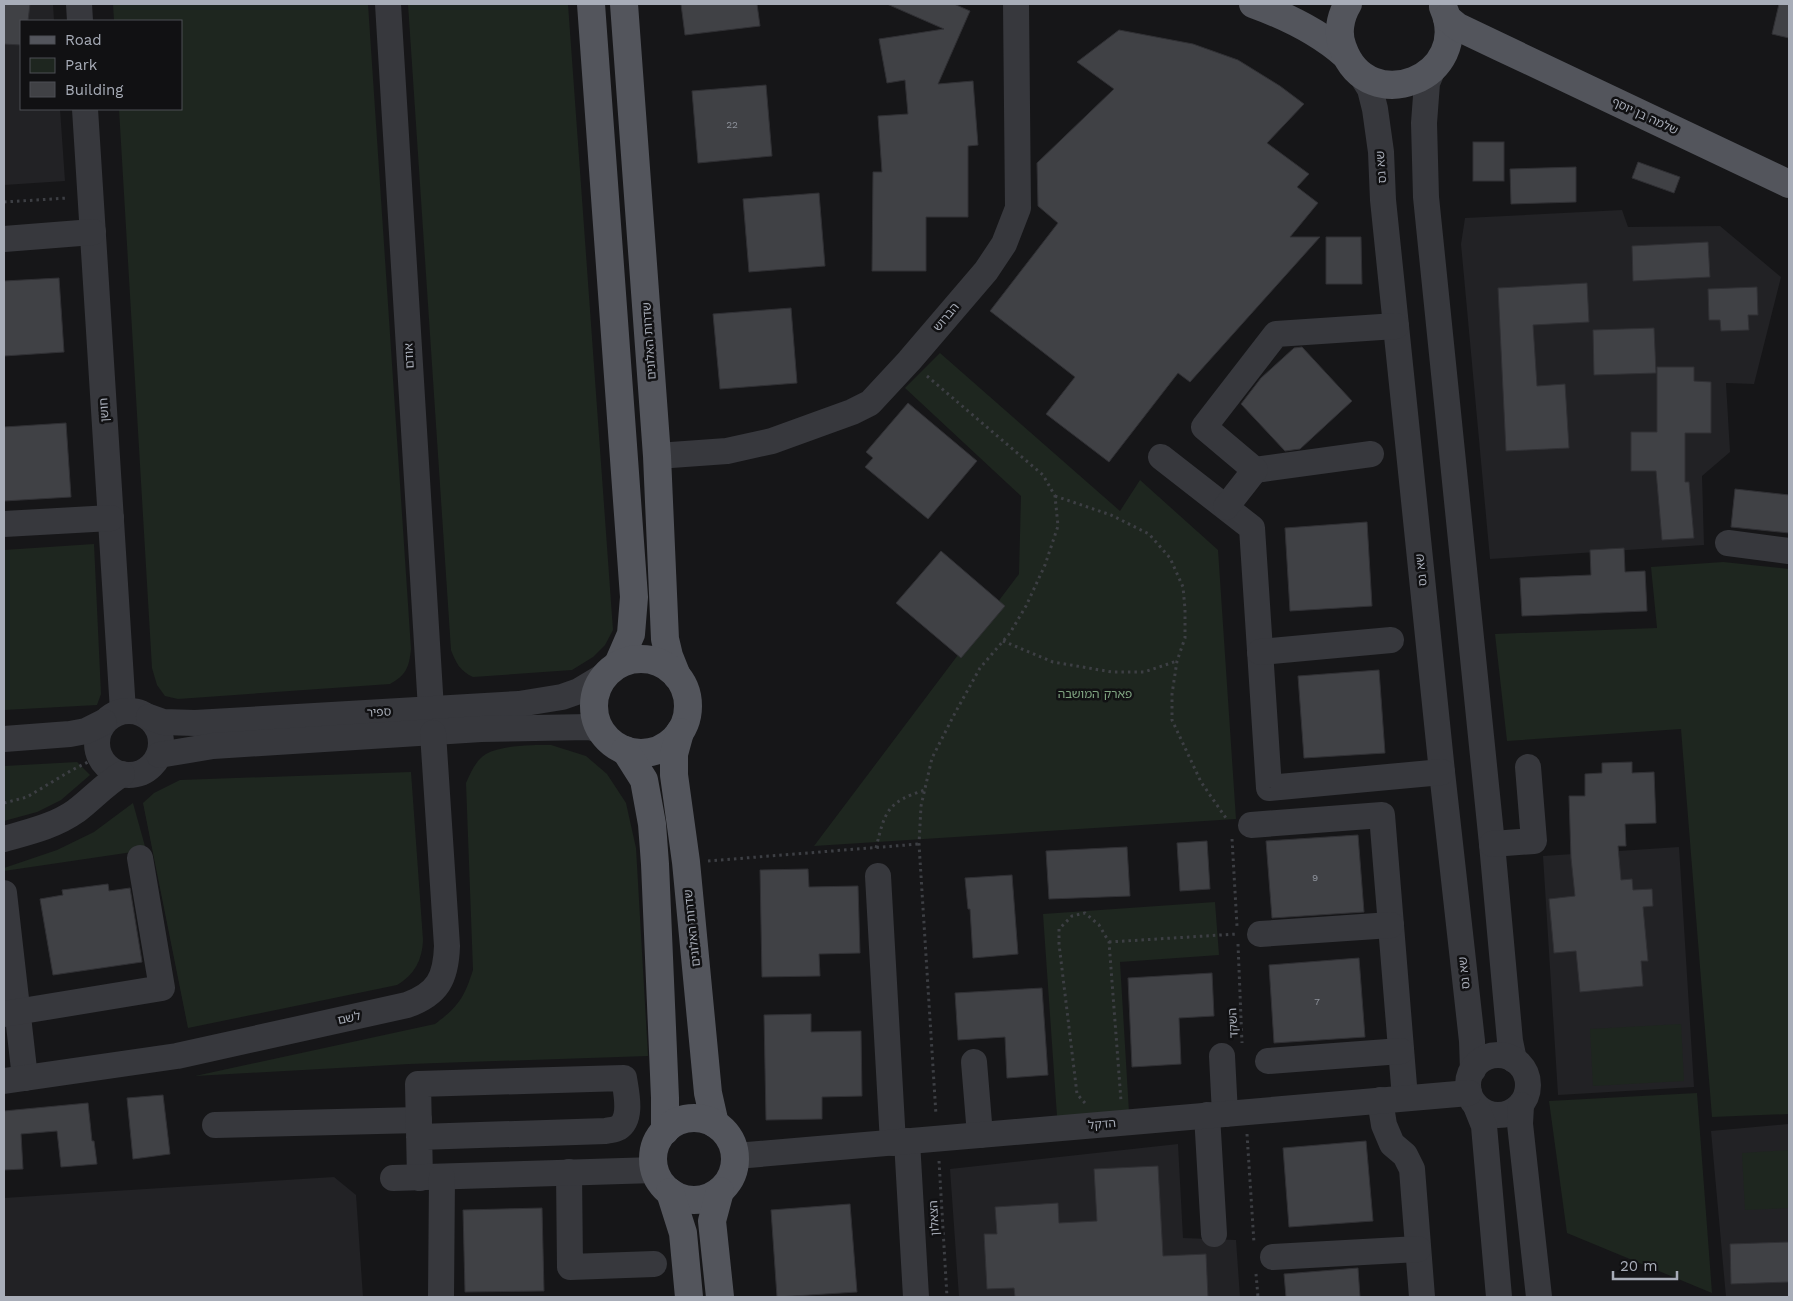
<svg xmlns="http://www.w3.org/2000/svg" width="1793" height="1301" font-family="'Work Sans','Noto Sans Hebrew',sans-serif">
<rect width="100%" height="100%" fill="#161618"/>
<g fill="#222225">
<path d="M 4,4 L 53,4 L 54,21 L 21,21 L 21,109 L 60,109 L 65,181 L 4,185 Z"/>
<path d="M 1622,210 L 1628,227 L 1720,226 L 1781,277 L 1754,384 L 1726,383 L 1730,452 L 1702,476 L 1704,545 L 1490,559 L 1461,244 L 1465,218 Z"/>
<path d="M 1679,847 L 1694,1087 L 1558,1095 L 1543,856 Z"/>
<path d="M 1789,1124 L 1789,1297 L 1726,1297 L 1711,1131 Z"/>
<path d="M 1178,1144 L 1183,1238 L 1236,1240 L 1240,1297 L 959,1297 L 950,1169 Z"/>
<path d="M 334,1177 L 356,1195 L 363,1297 L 4,1297 L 4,1198 Z"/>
</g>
<g fill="#1e261f">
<path d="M 113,4 L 368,4 L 411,649 C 409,668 406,675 390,684 L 178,699 L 165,696 L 157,685 L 152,668 L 119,109 L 181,109 L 181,21 L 114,21 Z"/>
<path d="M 408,4 L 568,4 L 613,630 L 605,645 L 593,657 L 572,670 L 473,677 C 460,671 456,663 451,650 Z"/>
<path d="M 940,353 L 1120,511 L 1140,480 L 1218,550 L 1236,819 L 814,846 L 1019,574 L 1021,496 L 905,388 Z"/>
<path d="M 94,544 L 101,694 L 97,705 L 4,710 L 4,550 Z"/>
<path d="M 1723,562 L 1789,569 L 1789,1114 L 1712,1117 L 1681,729 L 1507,741 L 1495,634 L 1657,628 L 1651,567 Z"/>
<path d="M 551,745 L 586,756 L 607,774 L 626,803 L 636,848 L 648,1056 L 409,1064 L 195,1076 L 435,1024 C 459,1006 464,998 473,970 L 466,783 C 471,772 476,760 486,754 C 502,745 533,745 551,745 Z"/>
<path d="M 77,762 L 90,775 L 61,800 L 37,812 L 4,821 L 4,766 Z"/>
<path d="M 411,772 L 423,940 C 422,960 415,974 397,985 L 188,1028 L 143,803 L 154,793 L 180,780 Z"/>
<path d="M 133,803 L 146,850 L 4,871 L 4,868 L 57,850 L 94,832 Z"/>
<path d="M 1215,902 L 1219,955 L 1120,962 L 1129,1112 L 1057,1116 L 1043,914 Z"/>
<path d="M 1681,1024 L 1684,1081 L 1593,1086 L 1590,1029 Z"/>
<path d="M 1697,1093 L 1712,1293 L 1567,1233 L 1549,1101 Z"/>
<path d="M 1789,1150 L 1789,1208 L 1745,1210 L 1742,1153 Z"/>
</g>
<g fill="#404145" stroke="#303034">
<path d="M 4,4 L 30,4 L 28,21 L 21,21 L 21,45 L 4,44 Z"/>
<path d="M 681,4 L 757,4 L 760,26 L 685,35 Z"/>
<path d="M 887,4 L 954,4 L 970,11 L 938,84 L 973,81 L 978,145 L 968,146 L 968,217 L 926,217 L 926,271 L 872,271 L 873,172 L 882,172 L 878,116 L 908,114 L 905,80 L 887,83 L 879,39 L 944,29 Z"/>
<path d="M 1779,4 L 1789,4 L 1789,38 L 1772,34 Z"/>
<path d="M 1119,30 L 1193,44 L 1238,60 L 1280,86 L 1304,104 L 1267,143 L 1309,174 L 1297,187 L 1318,203 L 1290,237 L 1320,237 L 1190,382 L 1178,373 L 1109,462 L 1046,414 L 1075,377 L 990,311 L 1058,223 L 1038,206 L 1037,163 L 1114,89 L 1077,62 Z"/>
<path d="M 766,85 L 772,156 L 698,163 L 692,91 Z"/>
<rect x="1473" y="142" width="31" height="39"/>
<path d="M 1638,162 L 1680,177 L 1674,193 L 1632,178 Z"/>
<path d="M 1576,167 L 1576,202 L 1511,204 L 1510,169 Z"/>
<path d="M 819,193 L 825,266 L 749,272 L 743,199 Z"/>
<path d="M 1326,237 L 1361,237 L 1362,284 L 1326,284 Z"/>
<path d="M 1708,242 L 1710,277 L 1633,281 L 1632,246 Z"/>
<path d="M 59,278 L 64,352 L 4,356 L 4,281 Z"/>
<path d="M 1587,283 L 1589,322 L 1533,325 L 1537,386 L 1565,384 L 1569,448 L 1506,451 L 1498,288 Z"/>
<path d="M 1757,287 L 1758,315 L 1748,315 L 1749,330 L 1721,331 L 1720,320 L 1709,320 L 1708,289 Z"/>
<path d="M 791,308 L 797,383 L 720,389 L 713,314 Z"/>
<path d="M 1654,328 L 1656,373 L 1594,375 L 1593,330 Z"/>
<path d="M 1302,347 L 1352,401 L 1300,449 L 1285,451 L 1241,404 L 1261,378 L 1294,348 Z"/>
<path d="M 1657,367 L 1694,367 L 1694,381 L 1711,382 L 1711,433 L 1685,433 L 1685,482 L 1689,482 L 1694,538 L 1662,540 L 1656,471 L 1631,471 L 1631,432 L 1657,432 Z"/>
<path d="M 908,403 L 977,461 L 928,519 L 865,467 L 873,458 L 866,452 Z"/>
<path d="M 66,423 L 71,497 L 4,501 L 4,427 Z"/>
<path d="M 1735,489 L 1789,495 L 1789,533 L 1731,527 Z"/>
<path d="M 1367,522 L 1372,606 L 1290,611 L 1285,528 Z"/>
<path d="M 1624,548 L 1625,572 L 1645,571 L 1647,611 L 1522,616 L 1520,578 L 1591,575 L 1590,550 Z"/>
<path d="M 941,551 L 1005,606 L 961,658 L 896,603 Z"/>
<path d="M 1379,670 L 1385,753 L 1304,758 L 1298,676 Z"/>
<path d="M 1632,762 L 1632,773 L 1654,772 L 1656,823 L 1625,824 L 1626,846 L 1618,846 L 1621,880 L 1632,879 L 1633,890 L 1652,889 L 1653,906 L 1643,907 L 1648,961 L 1641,961 L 1643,986 L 1580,992 L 1576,951 L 1554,953 L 1549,899 L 1575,896 L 1571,858 L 1569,796 L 1585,796 L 1585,774 L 1602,773 L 1602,763 Z"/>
<path d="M 1358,835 L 1364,912 L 1272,918 L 1266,841 Z"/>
<path d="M 1207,841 L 1210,889 L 1180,891 L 1177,843 Z"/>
<path d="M 1127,847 L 1130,896 L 1049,899 L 1046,851 Z"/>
<path d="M 808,869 L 809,887 L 858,886 L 860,953 L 819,954 L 820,976 L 762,977 L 760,870 Z"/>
<path d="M 1012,875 L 1018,954 L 973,958 L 970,909 L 968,909 L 965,878 Z"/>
<path d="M 108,884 L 109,891 L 130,888 L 142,962 L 53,975 L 40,899 L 63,895 L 62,890 Z"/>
<path d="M 1359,958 L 1365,1037 L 1274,1043 L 1269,965 Z"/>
<path d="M 1212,973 L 1214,1016 L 1179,1018 L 1181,1064 L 1132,1067 L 1128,978 Z"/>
<path d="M 1042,988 L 1048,1075 L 1007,1078 L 1005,1037 L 958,1040 L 955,993 Z"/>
<path d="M 811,1014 L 811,1032 L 861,1031 L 862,1096 L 822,1097 L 822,1119 L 766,1120 L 764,1015 Z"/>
<path d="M 163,1095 L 170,1154 L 133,1159 L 127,1098 Z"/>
<path d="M 88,1103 L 92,1141 L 94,1141 L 97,1164 L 61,1167 L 57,1131 L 21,1134 L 23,1169 L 4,1170 L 4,1111 Z"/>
<path d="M 1366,1141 L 1373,1221 L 1289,1227 L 1283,1148 Z"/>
<path d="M 1158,1166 L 1163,1256 L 1206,1254 L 1208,1297 L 1015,1297 L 1014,1288 L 987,1289 L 984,1234 L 997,1234 L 995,1207 L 1058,1203 L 1059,1223 L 1097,1221 L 1094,1169 Z"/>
<path d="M 850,1204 L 857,1292 L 777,1297 L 771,1210 Z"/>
<path d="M 542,1208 L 544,1291 L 465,1292 L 463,1210 Z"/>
<path d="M 1789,1242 L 1789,1282 L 1731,1284 L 1730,1244 Z"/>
<path d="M 1358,1268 L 1360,1297 L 1286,1297 L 1284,1274 Z"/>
</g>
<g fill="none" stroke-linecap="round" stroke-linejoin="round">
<g stroke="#3d3f44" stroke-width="3" stroke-dasharray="2.5 4" stroke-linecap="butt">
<path d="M 4,202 L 68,198"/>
<path d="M 927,376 L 1043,475 L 1055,496 L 1058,526 L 1045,565 L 1026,606 L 1010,633 L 980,668 L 955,713 L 932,758 L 921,806 L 919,844 L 936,1115"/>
<path d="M 1055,496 L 1111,515 L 1149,534 L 1170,558 L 1183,587 L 1185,609 L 1185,638 L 1177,661 L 1172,694 L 1172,720 L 1201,782 L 1228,821"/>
<path d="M 1003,641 L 1053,662 L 1112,672 L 1144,672 L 1177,661"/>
<path d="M 4,803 L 27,797 L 72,770 L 100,756"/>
<path d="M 1232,839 L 1237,926"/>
<path d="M 876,848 C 885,811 887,802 925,790"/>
<path d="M 708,861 L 919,844"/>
<path d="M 1109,942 L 1237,934"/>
<path d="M 1238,944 L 1242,1043"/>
<path d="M 1085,1103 L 1077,1094 L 1059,944 L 1059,929 L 1072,916 L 1085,913 L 1099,925 L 1109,942 L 1121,1101"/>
<path d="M 1247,1134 L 1254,1243"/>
<path d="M 939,1161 L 947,1297"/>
<path d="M 1256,1274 L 1258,1297"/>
</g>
<g stroke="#37383d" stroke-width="26">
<path d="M 79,4 L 80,21"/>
<path d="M 388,4 L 431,709"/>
<path d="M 1433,69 L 1427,83 L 1424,123 L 1426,197 L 1492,844 L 1510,1041 L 1514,1060"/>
<path d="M 1360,73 L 1370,89 L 1375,109 L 1381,152 L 1383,200 L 1442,772 L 1472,1041 L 1473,1070"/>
<path d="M 85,109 L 123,711"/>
<path d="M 4,239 L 93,232"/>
<path d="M 657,456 L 727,451 L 772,441 L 852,412 L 870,403 L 909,361 L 986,271 L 1004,244 L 1018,208 L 1016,4"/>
<path d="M 1161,457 L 1252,528 L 1269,788 L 1442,772"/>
<path d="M 1255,470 L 1371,454"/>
<path d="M 1226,507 L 1255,470 L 1204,427 L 1276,334 L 1396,326"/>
<path d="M 4,524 L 111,518"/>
<path d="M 1728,543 L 1789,551"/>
<path d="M 1260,652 L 1391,640"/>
<circle cx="129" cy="743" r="32"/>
<path d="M 149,717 L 163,722 L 195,723 L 519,704 L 562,697 L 579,691 L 604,676"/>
<path d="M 4,739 L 70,734 L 86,731 L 104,722"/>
<path d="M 159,755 L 213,746 L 481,729 L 589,727 L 600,730"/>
<path d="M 1251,825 L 1382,815 L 1405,1098"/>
<path d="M 4,839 C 29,832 55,826 76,811 C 92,799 105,784 122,774"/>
<path d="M 1492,844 L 1534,841 L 1528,767"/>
<path d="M 878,876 L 893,1143"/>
<path d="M 4,893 L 25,1078"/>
<path d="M 1260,934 L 1391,925"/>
<path d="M 4,1014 L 162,988 L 140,858"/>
<circle cx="1498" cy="1085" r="30"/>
<path d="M 1222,1056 L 1225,1114"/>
<path d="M 1268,1061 L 1401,1051"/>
<path d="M 974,1062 L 980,1135"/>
<path d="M 4,1081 L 177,1056 L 407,1005 C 438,994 446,978 447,946 L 433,733"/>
<path d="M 1380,1100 L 1384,1125 L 1392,1144 L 1405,1155 L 1412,1169 L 1422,1297"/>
<path d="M 1521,1105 L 1520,1124 L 1539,1297"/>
<path d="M 1476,1106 L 1484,1126 L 1499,1297"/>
<path d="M 1207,1115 L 1214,1234"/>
<path d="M 215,1125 L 419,1120"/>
<path d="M 419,1137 L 606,1131 C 610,1130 615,1130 618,1128 C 633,1119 626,1092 624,1078 L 418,1084 L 420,1178"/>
<path d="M 907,1141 L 916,1297"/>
<path d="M 736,1156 L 1469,1093"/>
<path d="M 569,1172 L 570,1267 L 654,1264"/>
<path d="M 393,1178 L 655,1170"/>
<path d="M 1273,1257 L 1418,1249"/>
<path d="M 441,1297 L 442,1177"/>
</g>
<g stroke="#53555c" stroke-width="28">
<path d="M 591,4 L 634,597 L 631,634 L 618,664"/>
<path d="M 624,4 L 657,456 L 665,639 L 669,656 L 677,676"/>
<path d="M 1253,4 C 1286,16 1318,31 1345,55"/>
<path d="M 1348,4 C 1340,17 1337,34 1343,48 C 1368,119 1474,77 1443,7"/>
<path d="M 1447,18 L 1458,27 L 1500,47 L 1789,184"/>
<circle cx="641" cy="706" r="47"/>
<path d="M 680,732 L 674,754 L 674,775 L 686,862 L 708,1093 L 715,1124"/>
<path d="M 625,750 L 644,780 L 652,824 L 655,864 L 665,1098 L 665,1131"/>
<circle cx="694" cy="1159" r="41"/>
<path d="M 670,1192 L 683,1233 L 689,1297"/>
<path d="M 720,1297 L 712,1221 L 720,1191"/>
</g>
</g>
<g text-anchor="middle" stroke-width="5" stroke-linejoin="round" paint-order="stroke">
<g font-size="10" fill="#8e929b">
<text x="732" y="128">22</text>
<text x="1315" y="881">9</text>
<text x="1317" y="1005">7</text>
</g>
<g font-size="12" fill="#a8adb8" stroke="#111113">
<text transform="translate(1645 116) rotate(25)" y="4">שלמה בן יוסף</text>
<text transform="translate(1381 167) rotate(-94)" y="4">שא נס</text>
<text transform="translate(946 317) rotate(-50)" y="4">הברוש</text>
<text transform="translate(649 341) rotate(-94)" y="4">שדרות האלונים</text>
<text transform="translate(409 356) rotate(-93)" y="4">אודם</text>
<text transform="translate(104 410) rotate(-94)" y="4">חושן</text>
<text transform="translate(1421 570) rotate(-96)" y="4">שא נס</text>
<text transform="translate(379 712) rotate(-3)" y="4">ספיר</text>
<text transform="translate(692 928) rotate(-96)" y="4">שדרות האלונים</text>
<text transform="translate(1464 973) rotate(-96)" y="4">שא נס</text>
<text transform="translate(349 1018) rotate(-12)" y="4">לשם</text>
<text transform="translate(1233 1023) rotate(-93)" y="4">השקד</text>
<text transform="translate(1102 1124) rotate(-5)" y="4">הדקל</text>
<text transform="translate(934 1218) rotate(-93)" y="4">הצאלון</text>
</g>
<g font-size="12" fill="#7fa381" stroke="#111113">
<text x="1095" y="698">פארק המושבה</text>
</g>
</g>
<rect width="1793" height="1301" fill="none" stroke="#a8adb8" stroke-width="10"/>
<rect x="20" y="20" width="162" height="90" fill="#111113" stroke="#4d4f55"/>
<rect x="30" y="36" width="25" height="8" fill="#53555c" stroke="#4d4f55"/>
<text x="65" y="45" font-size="15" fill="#a8adb8">Road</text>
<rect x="30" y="58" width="25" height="15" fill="#1e261f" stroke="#4d4f55"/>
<text x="65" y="70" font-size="15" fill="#a8adb8">Park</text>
<rect x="30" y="82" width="25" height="15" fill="#404145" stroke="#4d4f55"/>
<text x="65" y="95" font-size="15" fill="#a8adb8">Building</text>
<path d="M1613 1271v8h64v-8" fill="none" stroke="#a8adb8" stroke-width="2.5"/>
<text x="1620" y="1271" font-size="15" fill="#a8adb8" stroke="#111113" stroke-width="4" paint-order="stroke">20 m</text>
</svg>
